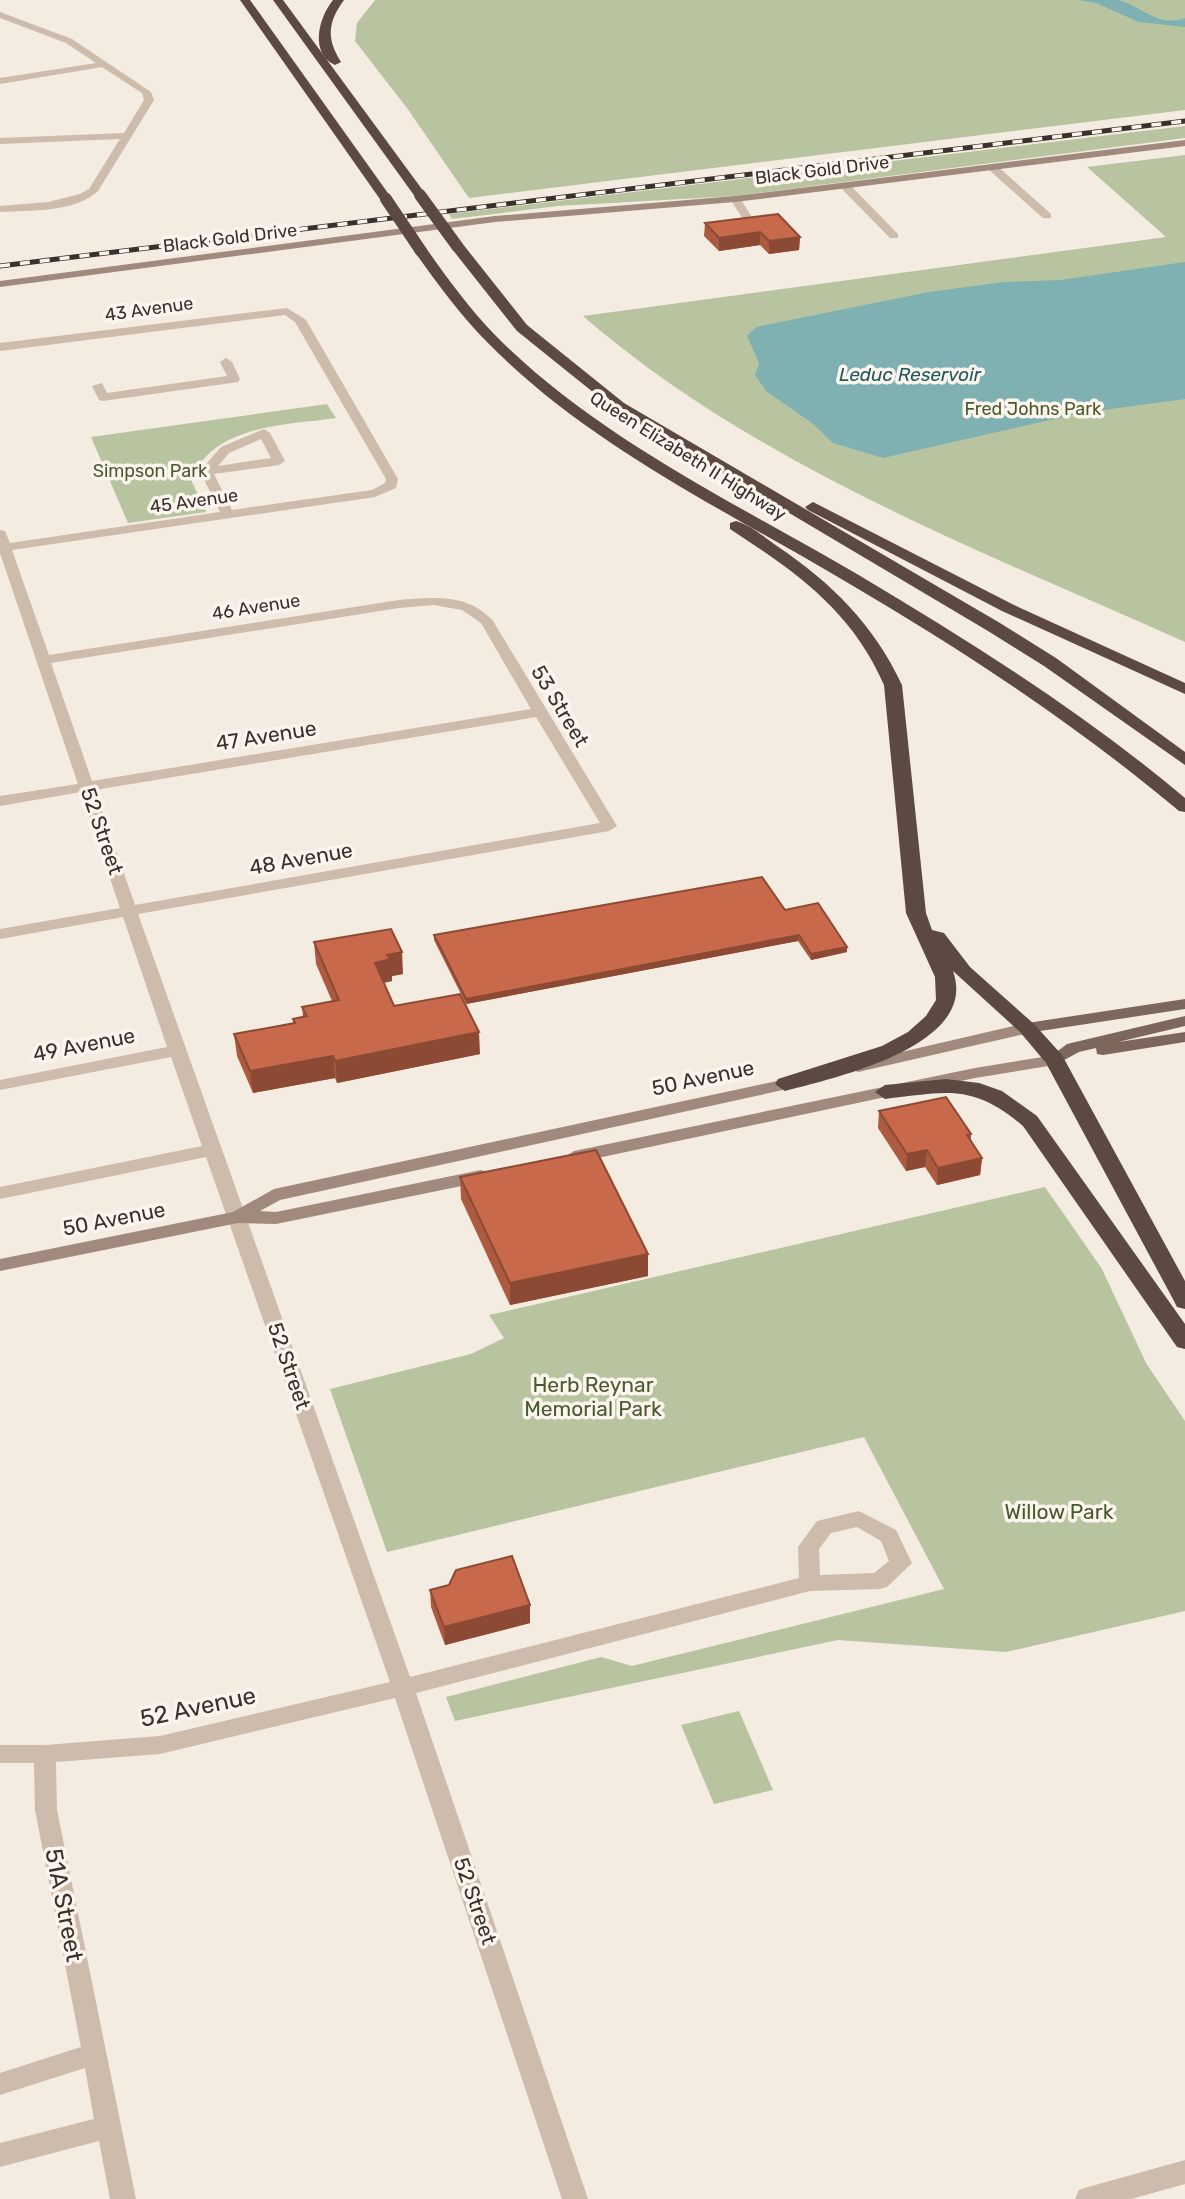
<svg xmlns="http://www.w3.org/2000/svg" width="1185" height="2199" font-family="Rubik,sans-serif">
<rect width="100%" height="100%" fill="#f4ebe1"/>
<g fill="#b8c4a0">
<path d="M 375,0 L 1185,0 L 1185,110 L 469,198 L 407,108 L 355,41 L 357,23 Z"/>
<path d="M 1185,126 L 1185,138 L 735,196 L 558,206 L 452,219 L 449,214 Z"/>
<path d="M 1185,155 L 1185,642 C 981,551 753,464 583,316 L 1166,237 L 1087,167 Z"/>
<path d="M 327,404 L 336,418 C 285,425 213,425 191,480 L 206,512 L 128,523 L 91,437 Z"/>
<path d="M 1045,1187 L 1102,1269 L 1146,1363 L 1185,1421 L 1185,1611 L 1006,1652 L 838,1640 L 455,1721 L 446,1697 L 601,1657 L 632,1666 L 944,1589 L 864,1437 L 387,1552 L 330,1389 L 471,1354 L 504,1338 L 489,1315 Z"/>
<path d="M 739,1711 L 773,1790 L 714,1804 L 681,1725 Z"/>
</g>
<g fill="#7fb0b2">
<path d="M 1079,0 C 1091,0 1106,0 1118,0 C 1143,6 1157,28 1185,18 L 1185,27 L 1139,22 L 1096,3 Z"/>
<path d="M 1185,262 L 1185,399 L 1081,413 L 883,458 L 833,443 L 812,423 L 766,391 L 755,375 L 759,363 L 747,336 L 756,327 L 929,292 L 1004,282 L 1060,280 Z"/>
</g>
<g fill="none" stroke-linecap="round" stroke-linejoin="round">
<g fill="#cdbbac" fill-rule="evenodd">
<path d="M 0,12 L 72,39 L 151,92 L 154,100 L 98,191 C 74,213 31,210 0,212 L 0,206 L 48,202 L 80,194 L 89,189 L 120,139 L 0,144 L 0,138 L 124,133 L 144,100 L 142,93 L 102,67 L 0,84 L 0,78 L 96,63 L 66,43 L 0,18 Z"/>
<path d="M 988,165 L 996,165 L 1051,214 L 1051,218 L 1043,218 L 988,169 Z"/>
<path d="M 840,183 L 848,183 L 898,234 L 898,238 L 890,238 L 840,187 Z"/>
<path d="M 287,308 L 306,320 L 398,479 L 396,488 L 375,497 L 12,550 L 49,655 L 399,600 C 432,597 469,593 493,621 L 617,826 L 609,831 L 138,914 L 410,1677 L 799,1578 L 798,1547 L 817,1521 L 859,1511 L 896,1530 L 912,1563 L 887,1587 L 879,1589 L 810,1591 L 416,1693 L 588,2199 L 562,2199 L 395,1698 L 160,1754 L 56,1762 L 57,1810 L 136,2199 L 110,2199 L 99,2141 L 0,2167 L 0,2143 L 94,2119 L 85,2068 L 0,2095 L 0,2073 L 81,2047 L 35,1810 L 34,1763 L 0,1763 L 0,1745 L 45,1745 L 160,1736 L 390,1682 L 206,1157 L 0,1199 L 0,1187 L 202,1146 L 171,1057 L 0,1090 L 0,1080 L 167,1047 L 123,917 L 0,939 L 0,929 L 120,908 L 81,792 L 0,806 L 0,796 L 78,784 L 0,553 L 0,530 L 5,531 L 10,543 L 220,512 L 200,471 L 221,447 L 264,429 L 270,433 L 285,461 L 279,465 L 214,474 L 232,510 L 372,490 L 385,483 L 386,479 L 295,322 L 285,315 L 0,351 L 0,343 ZM 261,439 L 271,458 L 218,466 L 229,453 ZM 434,605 L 462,610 L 481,623 L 531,709 L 92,781 L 51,663 L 399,608 ZM 536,717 L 600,823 L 135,905 L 95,790 ZM 857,1527 L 881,1541 L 889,1561 L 874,1573 L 820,1575 L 819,1549 L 831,1533 Z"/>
<path d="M 226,358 L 232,362 L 240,379 L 238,382 L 103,401 L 99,400 L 92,386 L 102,383 L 107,393 L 227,376 L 220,362 Z"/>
<path d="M 1185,2160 L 1185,2184 L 1131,2199 L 1075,2199 L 1079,2190 L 1088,2187 Z"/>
</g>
<path fill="#cdbbac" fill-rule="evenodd" d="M 731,197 L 739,197 L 752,217 L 751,219 L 743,219 L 730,199 Z"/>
<g fill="#a18a7d" fill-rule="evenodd">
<path d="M 1185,140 L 1185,146 L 735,202 L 495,222 L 0,287 L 0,281 L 495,216 L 735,196 Z"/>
<path d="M 1027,1023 L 1033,1024 L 1035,1028 L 1033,1032 L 858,1072 L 849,1067 L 858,1062 Z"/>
<path d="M 1055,1055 L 1061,1056 L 1064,1060 L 1061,1064 L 975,1078 L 574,1163 L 565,1157 L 574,1151 L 975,1068 Z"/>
<path d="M 800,1076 L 809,1081 L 806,1085 L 280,1200 L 260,1211 L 276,1212 L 481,1170 L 487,1172 L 490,1176 L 481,1182 L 276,1224 L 238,1223 L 0,1271 L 0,1259 L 233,1212 L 274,1189 Z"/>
</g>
<g fill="#7d675c" fill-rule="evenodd">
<path d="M 1185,999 L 1185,1009 L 1027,1033 L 1019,1028 L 1027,1023 Z"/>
<path d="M 1185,1016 L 1185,1026 L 1118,1042 L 1185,1032 L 1185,1042 L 1103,1055 L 1097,1054 L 1096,1048 L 1079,1052 L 1055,1065 L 1046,1060 L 1067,1044 Z"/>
</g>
<g fill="#5c4a42" fill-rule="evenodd">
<path d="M 240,0 L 250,0 L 390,196 L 390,202 L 382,202 Z"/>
<path d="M 273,0 L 283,0 L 424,192 L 424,198 L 416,198 Z"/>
<path d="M 333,0 L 344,0 C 328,22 326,38 341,62 L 335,65 C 309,53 319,17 333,0 Z"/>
<path d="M 452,243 L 462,243 L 527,325 L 624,403 L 1000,623 L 1056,658 L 1185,752 L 1185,765 L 1044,666 L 988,631 L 614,409 L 517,331 L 452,249 Z"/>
<path d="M 416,248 L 426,248 C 447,278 469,308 495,335 C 597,438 734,502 857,574 C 971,642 1083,712 1185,798 L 1185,812 L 1179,811 C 1074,723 961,649 843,580 C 721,508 587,444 487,342 C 460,315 437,283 414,251 Z"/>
<path d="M 813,502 L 1014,605 L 1185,683 L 1185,694 L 1002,611 L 808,510 L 805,507 Z"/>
<path d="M 736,521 C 751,525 765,538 777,546 C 832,583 874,625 902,685 L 926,913 L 932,930 L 944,933 L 970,967 L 1034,1024 L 1062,1055 L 1185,1281 L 1185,1309 L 1177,1307 L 1174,1301 L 1046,1063 L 1020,1032 L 953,971 C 980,1046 834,1078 785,1091 L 775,1084 L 778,1079 L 882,1046 L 908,1032 L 926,1016 L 936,1000 L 935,977 L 906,913 L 884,685 C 851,610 797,573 730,529 L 730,523 Z"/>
<path d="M 946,1079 L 979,1083 L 1002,1091 L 1037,1116 L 1185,1324 L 1185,1349 L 1177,1347 L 1023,1126 C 972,1083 947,1092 885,1099 L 875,1092 L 885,1085 Z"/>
</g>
<g stroke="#3b302b" stroke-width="5">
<path id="rail" d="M 0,266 L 1185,121"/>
</g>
<use href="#rail" stroke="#fbf5ee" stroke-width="3.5" stroke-dasharray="10" stroke-linecap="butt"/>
<g stroke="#5c4a42" stroke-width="12">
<path d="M 420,195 L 457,246"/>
<path d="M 386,199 L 421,251"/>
</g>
</g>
<g fill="#ac5a40">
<path d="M 705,223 L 800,237 L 799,250 L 769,254 L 760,245 L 719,251 L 704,236 Z"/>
<path d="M 785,910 L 847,952 L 811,960 L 798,941 L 466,1004 L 434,940 L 434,935 Z"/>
<path d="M 314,942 L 403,974 L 392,976 L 392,981 L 384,983 L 394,1006 L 480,1054 L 337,1083 L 335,1078 L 253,1093 L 237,1056 L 234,1034 L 293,1023 L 293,1019 L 303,1017 L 302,1007 L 332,1001 L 316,964 Z"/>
<path d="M 879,1111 L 971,1134 L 971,1141 L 982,1158 L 980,1175 L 937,1185 L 925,1167 L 906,1171 L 878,1128 Z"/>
<path d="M 460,1177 L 648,1254 L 648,1276 L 510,1305 L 461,1199 Z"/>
<path d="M 430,1590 L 530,1605 L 530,1623 L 445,1645 L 431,1607 Z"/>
</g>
<g fill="#8c4a34">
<path d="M 760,232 L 760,245 L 719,251 L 719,238 Z"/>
<path d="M 800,237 L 799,250 L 769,254 L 769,241 Z"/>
<path d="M 799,935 L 798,941 L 466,1004 L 466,999 Z"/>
<path d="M 847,947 L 847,952 L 811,960 L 811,954 Z"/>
<path d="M 402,952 L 403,974 L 392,976 L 392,981 L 376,984 L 375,963 L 387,955 Z"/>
<path d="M 479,1032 L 480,1054 L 337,1083 L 335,1061 Z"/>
<path d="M 333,1056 L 335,1078 L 253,1093 L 250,1071 Z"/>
<path d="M 927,1150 L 925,1167 L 906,1171 L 907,1154 Z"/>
<path d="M 982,1158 L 980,1175 L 937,1185 L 938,1168 Z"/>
<path d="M 648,1254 L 648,1276 L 510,1305 L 510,1283 Z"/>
<path d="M 530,1605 L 530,1623 L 445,1645 L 444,1627 Z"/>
</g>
<g fill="#c8694b" stroke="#8c4a34" stroke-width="2">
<path d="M 778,214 L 800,237 L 769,241 L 760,232 L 719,238 L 705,223 Z"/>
<path d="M 762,877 L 785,910 L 818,903 L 847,947 L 811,954 L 799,935 L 466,999 L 434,935 Z"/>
<path d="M 391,929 L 402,952 L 387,955 L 391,959 L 375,963 L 394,1006 L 460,994 L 479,1032 L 335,1061 L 333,1056 L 250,1071 L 234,1034 L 295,1023 L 293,1019 L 307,1016 L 302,1007 L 339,1000 L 314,942 Z"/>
<path d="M 946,1097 L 971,1134 L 967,1135 L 982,1158 L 938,1168 L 927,1150 L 907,1154 L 879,1111 Z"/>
<path d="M 596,1150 L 648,1254 L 510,1283 L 460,1177 Z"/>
<path d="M 512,1556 L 530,1605 L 444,1627 L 430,1590 L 449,1585 L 456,1570 Z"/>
</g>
<g text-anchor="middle" stroke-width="7" stroke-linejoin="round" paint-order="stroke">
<g font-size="18" fill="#3b302b" stroke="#fbf5ee">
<text transform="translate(822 170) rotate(-7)" y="6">Black Gold Drive</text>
<text transform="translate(230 238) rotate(-7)" y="6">Black Gold Drive</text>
<text transform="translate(149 309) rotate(-8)" y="6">43 Avenue</text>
<text transform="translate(688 456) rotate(32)" y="6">Queen Elizabeth II Highway</text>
<text transform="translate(194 501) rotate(-8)" y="6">45 Avenue</text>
<text transform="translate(256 607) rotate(-9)" y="6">46 Avenue</text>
</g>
<g font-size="18" fill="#4a5a2e" stroke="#fbf5ee">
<text x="1033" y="415">Fred Johns Park</text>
<text x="150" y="477">Simpson Park</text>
</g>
<g font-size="19" font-style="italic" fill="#1f5a5e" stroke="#fbf5ee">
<text x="910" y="381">Leduc Reservoir</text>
</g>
<g font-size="21" fill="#3b302b" stroke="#fbf5ee">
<text transform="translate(560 706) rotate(59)" y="7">53 Street</text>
<text transform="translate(266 736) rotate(-9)" y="7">47 Avenue</text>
<text transform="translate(102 831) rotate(71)" y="7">52 Street</text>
<text transform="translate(301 859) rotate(-10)" y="7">48 Avenue</text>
<text transform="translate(84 1045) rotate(-11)" y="7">49 Avenue</text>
<text transform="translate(703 1078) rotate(-12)" y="7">50 Avenue</text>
<text transform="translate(114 1219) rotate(-11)" y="7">50 Avenue</text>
<text transform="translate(289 1366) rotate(71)" y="7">52 Street</text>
<text transform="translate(475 1901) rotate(71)" y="7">52 Street</text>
</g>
<g font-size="21" fill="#4a5a2e" stroke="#fbf5ee">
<text x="593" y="1392">Herb Reynar<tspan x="593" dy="24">Memorial Park</tspan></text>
<text x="1059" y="1519">Willow Park</text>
</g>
<g font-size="24" fill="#3b302b" stroke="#fbf5ee">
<text transform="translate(198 1707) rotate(-12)" y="8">52 Avenue</text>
<text transform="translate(64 1905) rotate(79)" y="8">51A Street</text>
</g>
</g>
</svg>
